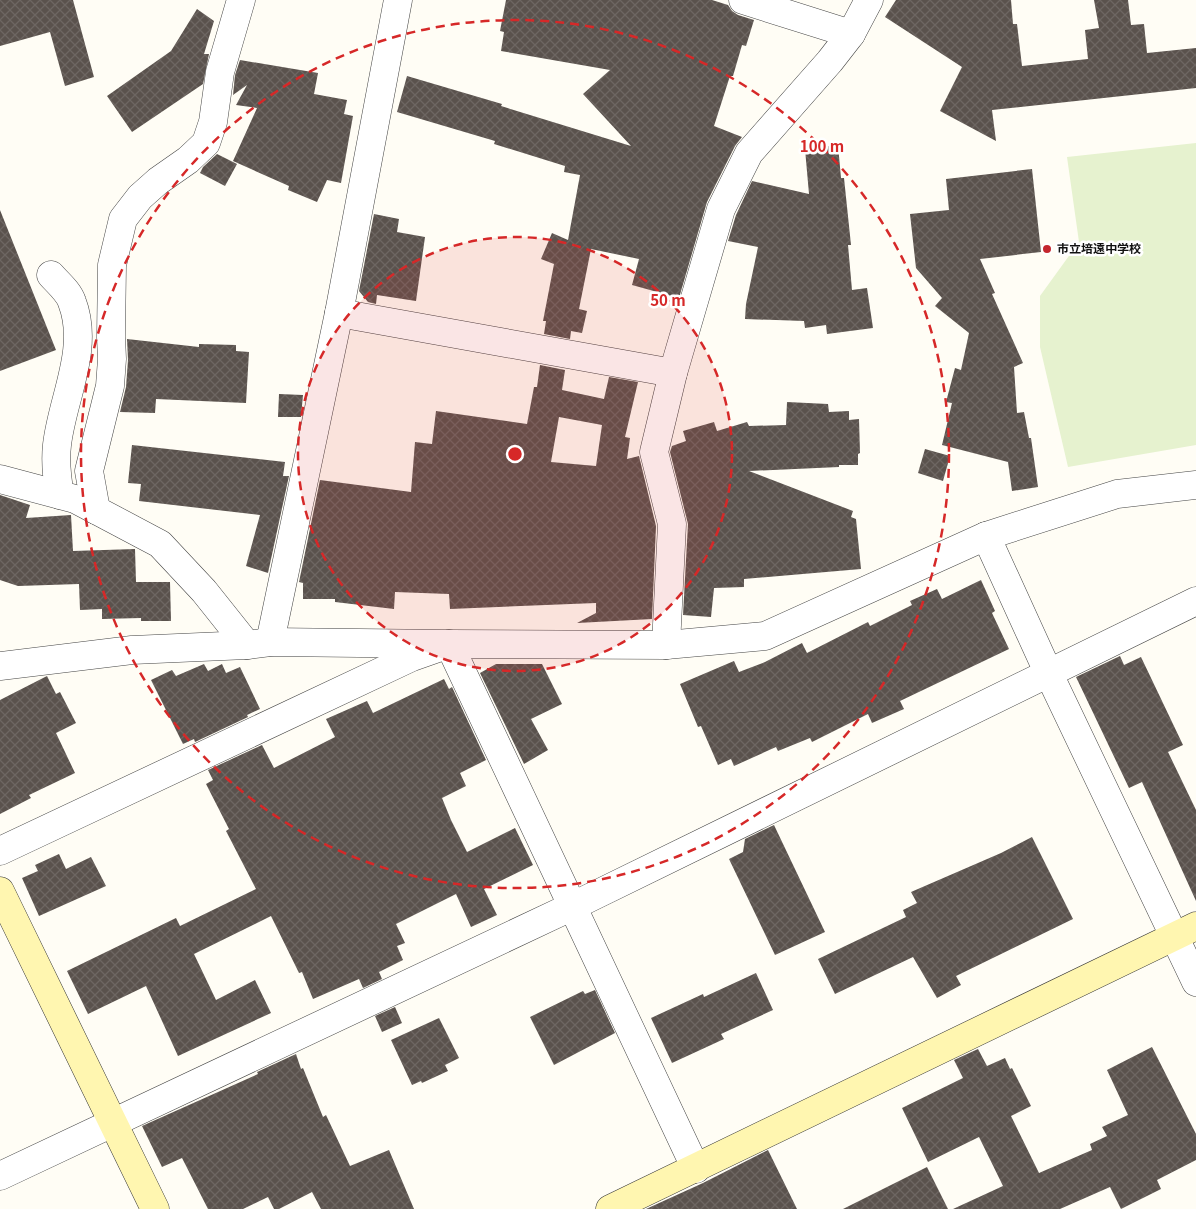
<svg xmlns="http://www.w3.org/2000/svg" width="1196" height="1209" font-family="Georgia,'Noto Sans JP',serif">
<defs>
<pattern id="building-cross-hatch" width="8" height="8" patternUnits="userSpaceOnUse" patternTransform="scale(1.25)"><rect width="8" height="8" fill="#5a524d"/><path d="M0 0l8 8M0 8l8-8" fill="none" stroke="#6d6662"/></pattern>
</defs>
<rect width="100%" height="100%" fill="#fffdf5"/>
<path fill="#e6f2cf" d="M 1196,143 L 1196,445 L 1068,467 L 1040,347 L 1040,296 L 1079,242 L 1067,157 Z"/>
<g fill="url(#building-cross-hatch)" fill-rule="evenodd">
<path d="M 0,0 L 73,0 L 94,77 L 65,86 L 50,32 L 0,46 Z"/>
<path d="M 506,0 L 712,0 L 728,5 L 732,11 L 738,15 L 754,20 L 746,46 L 742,45 L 733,76 L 730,76 L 714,126 L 742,137 L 735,146 L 707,202 L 679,298 L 632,285 L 639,259 L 591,249 L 579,309 L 587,311 L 582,333 L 571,331 L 570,339 L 544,334 L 546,321 L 543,321 L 554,264 L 541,259 L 552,233 L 568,240 L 580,175 L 564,172 L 565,166 L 494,144 L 495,141 L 397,112 L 407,76 L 502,104 L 501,106 L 631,146 L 583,94 L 610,70 L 501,51 L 504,32 L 500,31 Z"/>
<path d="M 896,0 L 1011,0 L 1013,24 L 1017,24 L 1022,66 L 1088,59 L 1085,30 L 1099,28 L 1094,0 L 1128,0 L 1131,25 L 1144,24 L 1147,53 L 1196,48 L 1196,88 L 992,110 L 996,141 L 940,111 L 962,67 L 885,17 Z"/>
<path d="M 197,9 L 214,21 L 204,54 L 209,54 L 203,84 L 132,132 L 107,96 L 171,51 Z"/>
<path d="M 240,60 L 318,73 L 314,94 L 347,100 L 344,114 L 353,116 L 341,183 L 327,180 L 317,202 L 288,190 L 289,186 L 233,161 L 257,108 L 236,105 L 247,85 L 233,95 L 235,75 Z"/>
<path d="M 838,145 L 841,178 L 844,178 L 851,245 L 848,245 L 852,290 L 867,288 L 873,328 L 827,334 L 826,325 L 805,328 L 804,321 L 745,319 L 746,304 L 758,247 L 728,241 L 736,215 L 752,181 L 809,194 L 805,149 Z"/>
<path d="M 217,154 L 237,164 L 225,186 L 200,173 L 203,167 Z"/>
<path d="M 1032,169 L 1041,252 L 980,259 L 995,293 L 992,294 L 1023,363 L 1014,367 L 1017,413 L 1024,412 L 1029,438 L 1031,438 L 1038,487 L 1012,491 L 1008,462 L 942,445 L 952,403 L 946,402 L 955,368 L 961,370 L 969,333 L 935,306 L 942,298 L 916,268 L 910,214 L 949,210 L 946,179 Z"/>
<path d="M 0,210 L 56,350 L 0,371 Z"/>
<path d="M 374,214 L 399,219 L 397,232 L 425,237 L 416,301 L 377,295 L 376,304 L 368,302 L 359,291 Z"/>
<path d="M 127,339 L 199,347 L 199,344 L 236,345 L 236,351 L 249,352 L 246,403 L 156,399 L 155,413 L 120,412 L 126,387 L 128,360 Z"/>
<path d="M 540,365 L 565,370 L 562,390 L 604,399 L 609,377 L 638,382 L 625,437 L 630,438 L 627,459 L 639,456 L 656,526 L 652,619 L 577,623 L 596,613 L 596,603 L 450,609 L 449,594 L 395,592 L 394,609 L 335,602 L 335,599 L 303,599 L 303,583 L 299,582 L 320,480 L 411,492 L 415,442 L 432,444 L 436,411 L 527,424 L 534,387 L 537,387 ZM 559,417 L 602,425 L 596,466 L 551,462 Z"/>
<path d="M 279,394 L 303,395 L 301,417 L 278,417 Z"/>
<path d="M 787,402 L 828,404 L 829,412 L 849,411 L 849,420 L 859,419 L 860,453 L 858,454 L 858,465 L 839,465 L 839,467 L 749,471 L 853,511 L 851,517 L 856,519 L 861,569 L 744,579 L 744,587 L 714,588 L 711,617 L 683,615 L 688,524 L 670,452 L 672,446 L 686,441 L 683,431 L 714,422 L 717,431 L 747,422 L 749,426 L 786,425 Z"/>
<path d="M 132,445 L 285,462 L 283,476 L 289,476 L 268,573 L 246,566 L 260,515 L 139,501 L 141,484 L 128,483 Z"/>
<path d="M 925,449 L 950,456 L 943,481 L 918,473 Z"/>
<path d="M 0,495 L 30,505 L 26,518 L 71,515 L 73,551 L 135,549 L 136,582 L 170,582 L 171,621 L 141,621 L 141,618 L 102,619 L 102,609 L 80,610 L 79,584 L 18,586 L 0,580 Z"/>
<path d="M 981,580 L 995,611 L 992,613 L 1009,649 L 900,701 L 904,709 L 872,723 L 868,714 L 812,742 L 810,738 L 778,751 L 776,747 L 734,766 L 731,759 L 718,765 L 701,726 L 698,727 L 680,684 L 734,661 L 739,672 L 765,662 L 802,643 L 807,653 L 868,622 L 870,626 L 912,605 L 910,601 L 937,589 L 942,599 Z"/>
<path d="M 1120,656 L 1124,665 L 1141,657 L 1183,745 L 1168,752 L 1196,810 L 1196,901 L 1142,782 L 1129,788 L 1076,677 Z"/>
<path d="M 204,664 L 208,671 L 222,664 L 226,673 L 240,667 L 260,709 L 247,715 L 248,717 L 195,742 L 194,739 L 183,744 L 151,680 L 172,670 L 176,676 Z"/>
<path d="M 496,664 L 542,664 L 562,704 L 531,719 L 548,750 L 524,764 L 480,673 Z"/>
<path d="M 47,676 L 56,694 L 60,692 L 76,723 L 56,733 L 75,773 L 29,795 L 31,798 L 0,814 L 0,700 Z"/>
<path d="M 444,679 L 449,689 L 452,687 L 486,760 L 460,773 L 466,786 L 442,798 L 451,820 L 467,852 L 515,828 L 533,865 L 484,889 L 497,915 L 471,927 L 456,894 L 396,924 L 405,943 L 397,946 L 403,960 L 379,972 L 382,979 L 363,988 L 359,979 L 313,999 L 302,972 L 299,973 L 271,916 L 194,954 L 216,1000 L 255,980 L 271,1013 L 178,1056 L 146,986 L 88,1014 L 67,971 L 176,918 L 180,926 L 256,889 L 226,831 L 229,829 L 206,784 L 213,780 L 208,770 L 262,745 L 274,768 L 335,737 L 326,719 L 367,701 L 373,713 Z"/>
<path d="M 774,825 L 825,932 L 775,955 L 729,859 L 743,852 L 745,839 Z"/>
<path d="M 1032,837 L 1073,919 L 956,976 L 961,985 L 937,998 L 913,957 L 835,994 L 818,959 L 906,917 L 903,910 L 917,903 L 911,892 L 1001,853 Z"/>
<path d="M 59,854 L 66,869 L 91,857 L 106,886 L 39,916 L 22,878 L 38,871 L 35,865 Z"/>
<path d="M 756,973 L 773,1010 L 721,1034 L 724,1039 L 672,1063 L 651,1018 L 703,994 L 704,997 Z"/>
<path d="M 595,990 L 615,1033 L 554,1065 L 530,1017 L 583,991 L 585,994 Z"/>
<path d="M 395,1007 L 402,1023 L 382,1032 L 375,1016 Z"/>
<path d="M 439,1018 L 459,1058 L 445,1065 L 448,1071 L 422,1083 L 421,1081 L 412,1085 L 391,1040 Z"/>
<path d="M 1152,1047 L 1196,1134 L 1196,1160 L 1157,1180 L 1161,1189 L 1121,1209 L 1110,1187 L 1060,1209 L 953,1209 L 1003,1186 L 979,1137 L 928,1162 L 902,1108 L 963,1078 L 954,1060 L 978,1049 L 987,1066 L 1005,1058 L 1010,1069 L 1012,1068 L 1031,1106 L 1011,1116 L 1039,1173 L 1092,1150 L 1090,1144 L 1107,1136 L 1102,1127 L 1128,1115 L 1107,1070 Z"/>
<path d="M 296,1054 L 301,1069 L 303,1068 L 323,1117 L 326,1115 L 350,1166 L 389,1150 L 414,1209 L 321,1209 L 312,1192 L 279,1209 L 274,1209 L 268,1197 L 243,1209 L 208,1209 L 182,1158 L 162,1167 L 142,1126 L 258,1074 L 257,1072 Z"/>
<path d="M 768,1150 L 797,1209 L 646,1209 L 703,1183 Z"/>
<path d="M 927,1167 L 948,1209 L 843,1209 Z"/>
</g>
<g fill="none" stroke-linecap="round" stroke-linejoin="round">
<g stroke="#444" stroke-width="29">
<g id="street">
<path d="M 743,0 L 851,34"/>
<path d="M 51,275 C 58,283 69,292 72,302 C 90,349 62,399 57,445 C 55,462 57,479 60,495"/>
<path d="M 339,313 L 673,373"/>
<path d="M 0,479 L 75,499 L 160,544 L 204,591 L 247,645"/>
<path d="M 96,510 L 89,471 L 110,386 L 112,359 L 111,337 L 112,265 L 123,219 L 140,197 L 158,181 L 188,160 L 206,143 L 213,122 L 220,72 L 241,0"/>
<path d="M 986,536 L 1048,672 L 1196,982"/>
<path d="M 270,642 L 339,313 L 398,0"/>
<path d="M 666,645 L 672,524 L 654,452 L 673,373 L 721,209 L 749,153 L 830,61 L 851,34 L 869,0"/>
<path d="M 0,666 L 132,650 L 247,645 L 270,642 L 449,644 L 696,1169"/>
<path d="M 0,851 L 412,657 L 449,644 L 666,645 L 765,636 L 986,536 L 1117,494 L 1196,485"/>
<path d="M 0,1176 L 573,906 L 1196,601"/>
</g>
</g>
<g stroke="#333" stroke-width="29">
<g id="secondary">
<path d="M 0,891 L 155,1209"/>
<path d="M 610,1209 L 1196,926"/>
</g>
</g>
<use href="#street" stroke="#fff" stroke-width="28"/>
<use href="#secondary" stroke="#fff6b0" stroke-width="28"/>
</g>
<circle cx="515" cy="454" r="217" fill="#d62828" fill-opacity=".12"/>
<g fill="none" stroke="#d62828" stroke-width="2.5" stroke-dasharray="9 6">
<circle cx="515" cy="454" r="217"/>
<circle cx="515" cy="454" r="434"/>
</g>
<circle fill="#c4262e" stroke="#fff" stroke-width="2" cx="1047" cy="249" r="5"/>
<g text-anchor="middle" stroke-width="5" stroke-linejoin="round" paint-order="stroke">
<g font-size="12" font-weight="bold" fill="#111" stroke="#fff" text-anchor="start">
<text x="1057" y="253">市立培遠中学校</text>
</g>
</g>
<circle cx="515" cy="454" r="8" fill="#d62828" stroke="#fff" stroke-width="2.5"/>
<g font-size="15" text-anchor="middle" font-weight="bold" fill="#d62828" stroke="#fff" stroke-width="5" stroke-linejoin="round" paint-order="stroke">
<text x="822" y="152">100 m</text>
<text x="668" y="306">50 m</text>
</g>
</svg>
